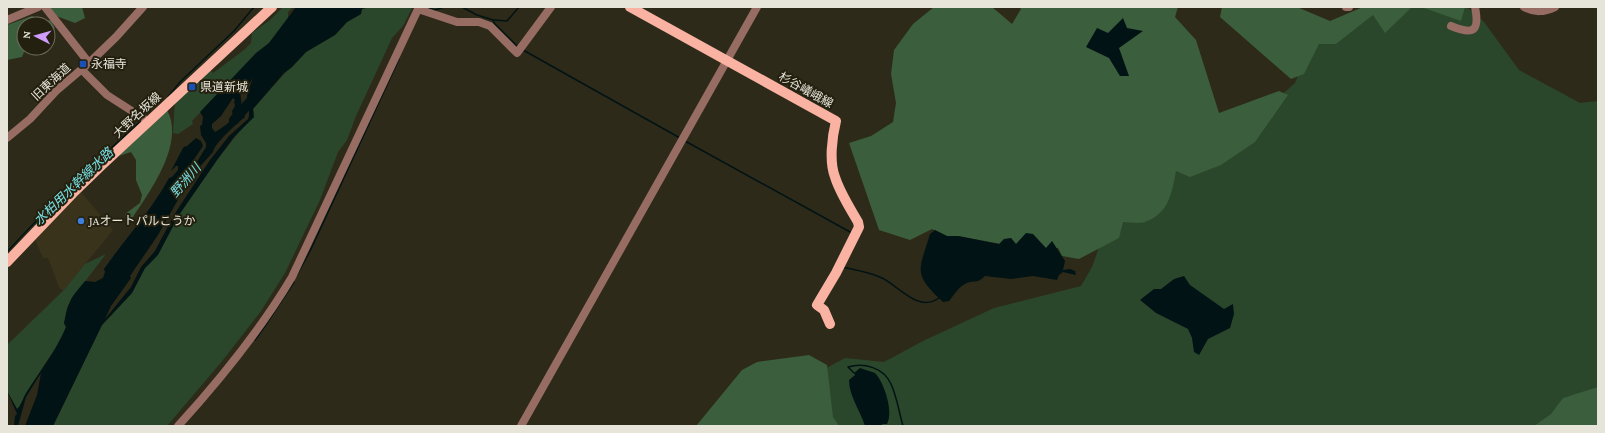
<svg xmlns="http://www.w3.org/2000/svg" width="1605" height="433" font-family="'Crimson Pro','Noto Sans JP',serif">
<rect width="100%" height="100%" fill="#2e2a19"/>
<path fill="#39331b" d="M 80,191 L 113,230 L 63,291 L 59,287 L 48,258 L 43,258 L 34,237 Z"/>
<g fill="#2a472c">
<path d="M 283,7 L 293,7 L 288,12 L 288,18 L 269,43 L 256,54 L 192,121 L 193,124 L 178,134 L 173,133 L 175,101 L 208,68 L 213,73 L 244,50 L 251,43 L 252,33 L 270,20 Z"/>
<path d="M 370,7 L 412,8 L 403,26 L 392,38 L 356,116 L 347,140 L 338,152 L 320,200 L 285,273 L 261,311 L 223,360 L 167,426 L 53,426 L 102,325 L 132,293 L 145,268 L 153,260 L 179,215 L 217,160 L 254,113 L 253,109 L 285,73 L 292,67 L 306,52 L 335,35 L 347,22 L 361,14 L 361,9 Z"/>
<path d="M 1391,7 L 1467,7 L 1484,22 L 1519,70 L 1580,103 L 1598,101 L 1598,397 L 1555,426 L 806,426 L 819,372 L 845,358 L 884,362 L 923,341 L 994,308 L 1081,286 L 1092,267 L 1108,222 L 1169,169 L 1260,114 L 1295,83 L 1314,39 Z"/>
<path d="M 106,254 L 70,301 L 64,323 L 66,327 L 62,339 L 44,365 L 19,407 L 17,409 L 7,391 L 7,345 L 63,291 L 85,264 Z"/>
</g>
<g fill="#3b5e3c">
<path d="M 46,7 L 82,7 L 85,18 L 75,23 C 65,19 52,16 46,7 Z"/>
<path d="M 934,7 L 992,7 L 1012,24 L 1021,9 L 1019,7 L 1178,7 L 1175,17 L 1196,40 L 1219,113 L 1279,91 L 1288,95 L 1255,142 L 1221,165 L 1190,177 L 1176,171 C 1172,192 1169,214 1145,222 C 1139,224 1130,222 1123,222 L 1119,238 L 1079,259 L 1062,256 L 1058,248 L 1046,248 L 1026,234 L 1016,245 L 1000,244 L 958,236 L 947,236 L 932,229 L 910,240 L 879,230 L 849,143 L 871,136 L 893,122 L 896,103 L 891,74 L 894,50 L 913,24 Z"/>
<path d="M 1222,7 L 1297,7 L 1330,21 L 1363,7 L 1412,7 L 1385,33 L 1373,15 L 1336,44 L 1319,44 L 1304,74 L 1291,79 L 1220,17 Z"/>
<path d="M 1421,7 L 1465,7 L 1461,21 Z"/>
<path d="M 32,16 L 42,22 L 51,20 L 55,28 L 48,35 L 48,24 L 24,24 L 24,48 L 39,48 L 24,52 L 22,57 L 7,60 L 7,25 Z"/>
<path d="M 167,110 C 185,143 151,190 133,217 L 126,218 L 125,214 L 140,203 L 142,195 L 136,180 L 136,160 L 131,152 L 119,156 Z"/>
<path d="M 809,355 L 827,365 L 833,417 L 839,426 L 696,426 L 742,370 L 757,362 Z"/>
<path d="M 1598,387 L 1598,426 L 1534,426 L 1551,414 L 1563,398 Z"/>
</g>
<g fill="#011314" fill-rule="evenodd">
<path d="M 296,7 L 370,7 L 362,9 L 361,14 L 347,22 L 335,35 L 306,52 L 292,67 L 284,73 L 253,109 L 254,117 L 234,137 L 217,160 L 179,215 L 158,255 L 145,268 L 132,293 L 102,325 L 53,426 L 25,426 L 37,395 L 41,373 L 26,397 L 18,426 L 14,426 L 15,416 L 17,414 L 7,391 L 17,409 C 21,406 23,398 26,393 C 40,371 56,351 66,327 L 64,323 C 66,315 66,309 70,302 C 73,294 80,288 85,281 L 95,282 L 103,278 L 105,272 L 104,269 C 125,239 151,211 169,178 L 172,177 L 178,170 L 178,166 L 176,166 L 171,171 L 183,148 L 185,146 L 186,147 L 196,138 L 201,141 L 203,146 L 184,174 L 185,175 L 195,165 L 206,147 L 206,143 L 201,135 L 200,126 L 202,125 L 203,117 L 200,112 L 256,53 L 269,43 ZM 253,78 C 251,84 247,91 247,99 C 247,106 251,113 248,119 L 229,136 L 210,160 L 174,215 L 155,251 L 141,267 L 131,287 L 105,319 L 111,306 L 131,278 L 130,276 L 158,235 L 184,189 L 195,172 L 213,152 C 214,144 238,122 245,117 L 242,109 L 240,89 L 247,87 ZM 233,98 L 235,100 L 234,101 L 235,106 L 232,111 C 235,122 222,127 215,132 L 212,128 L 212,124 L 221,116 Z"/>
<path d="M 1123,18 L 1127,28 L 1143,31 L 1119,48 L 1129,76 L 1120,76 L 1109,58 L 1086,47 L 1097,28 L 1108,33 Z"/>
<path d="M 935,230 L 947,236 L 958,236 L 999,244 L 1004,239 L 1011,238 L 1016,244 L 1026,233 L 1033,234 L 1046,248 L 1052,241 L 1065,261 L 1063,270 L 1070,269 L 1075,271 L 1076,275 L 1063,272 L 1059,275 L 1057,280 L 1033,276 L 1011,279 L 985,276 C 977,284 975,280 967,283 C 959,286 954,295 949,301 L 943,302 C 912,273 919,271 930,234 Z"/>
<path d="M 1184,276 L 1190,285 L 1224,309 L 1233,304 L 1234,314 L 1230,328 L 1208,339 L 1199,355 L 1194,352 L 1192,338 L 1188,329 L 1156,313 L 1140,300 L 1154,289 L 1161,289 L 1174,279 Z"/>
<path d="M 860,368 L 875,373 C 884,382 894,412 887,424 L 883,424 L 880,426 L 865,426 C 860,410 849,396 849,380 L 855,375 L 854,373 Z"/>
</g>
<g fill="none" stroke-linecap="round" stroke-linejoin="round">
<g stroke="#011314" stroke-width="1.5">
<path d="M 425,7 L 435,10 L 444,7"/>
<path d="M 462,7 L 477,15 L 493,20 L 495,24 L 518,47"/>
<path d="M 494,20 L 507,21 L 519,7"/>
<path d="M 523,50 L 680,138"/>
<path d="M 168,97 L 180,82 L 234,31 L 254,7"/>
<path d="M 685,141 L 852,233"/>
<path d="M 7,252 C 49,206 94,163 141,121"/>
<path d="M 842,267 C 855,270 870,272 882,278 C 899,286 918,313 939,298"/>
<path d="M 297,275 L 311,249 L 399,59"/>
<path d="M 255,340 L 265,326 L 294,282"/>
<path d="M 854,373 L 848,367 C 864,362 884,368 891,384 C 897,397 899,412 903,426"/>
</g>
<path stroke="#011314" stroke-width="10" d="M 234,120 L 257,94"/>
<g stroke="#976c62" stroke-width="8">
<path d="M 45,7 L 89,63"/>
<path d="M 1346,7 L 1349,7"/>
<path d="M 1524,7 C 1535,13 1544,12 1555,7"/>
<path d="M 418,9 L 457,22 L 479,22 L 490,26 L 517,53 L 551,7"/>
<path d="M 7,20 L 38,7"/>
<path d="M 1451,26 C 1473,35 1480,32 1475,7"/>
<path d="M 82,70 L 107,95 L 149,122"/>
<path d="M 7,138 L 30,119 L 56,91 L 89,63 L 116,37 L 143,7"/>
<path d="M 178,426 C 219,381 261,329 292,277 L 419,7"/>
<path d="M 521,426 L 757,7"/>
</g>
<g stroke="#fab3a2" stroke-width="10">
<path d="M 630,7 L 836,121 C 832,137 829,162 835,177 C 840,193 850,208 858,222 L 859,227 L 836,273 L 817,305 L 824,310 L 830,324"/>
<path d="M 7,262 L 73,193 L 103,164 L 272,7"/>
</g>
</g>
<g fill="#1a4fb4" stroke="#24200f" stroke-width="1.5">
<rect x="79" y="60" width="8" height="8" rx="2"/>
<rect x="188" y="83" width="8" height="8" rx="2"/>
</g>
<circle fill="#3f7fe0" stroke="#24200f" stroke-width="1.5" cx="81" cy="221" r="4"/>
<g text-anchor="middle" stroke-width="4" stroke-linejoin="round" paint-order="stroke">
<g font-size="12" fill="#e7e5da" stroke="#24200f" text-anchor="start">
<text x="91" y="68">永福寺</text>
<text x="200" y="91">県道新城</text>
<text x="89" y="225">JAオートパルこうか</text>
</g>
<g font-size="12" fill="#e7e5da" stroke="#24200f">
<text transform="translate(51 82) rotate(-43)" y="4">旧東海道</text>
<text transform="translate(806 90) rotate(29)" y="4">杉谷嶬峨線</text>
<text transform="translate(137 115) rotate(-43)" y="4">大野名坂線</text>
</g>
<g font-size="13" font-style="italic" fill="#77e0e5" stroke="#24200f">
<text transform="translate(185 180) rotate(-49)" y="5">野洲川</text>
<text transform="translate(73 186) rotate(-44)" y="5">水柏用水幹線水路</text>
</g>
</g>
<rect width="1605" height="433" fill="none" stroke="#e7e5da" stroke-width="16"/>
<g transform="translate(36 36) rotate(276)"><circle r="19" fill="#24200f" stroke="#726f60"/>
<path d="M0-3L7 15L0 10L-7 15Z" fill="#d09dff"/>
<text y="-6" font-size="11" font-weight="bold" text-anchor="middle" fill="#e7e5da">N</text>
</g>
</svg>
